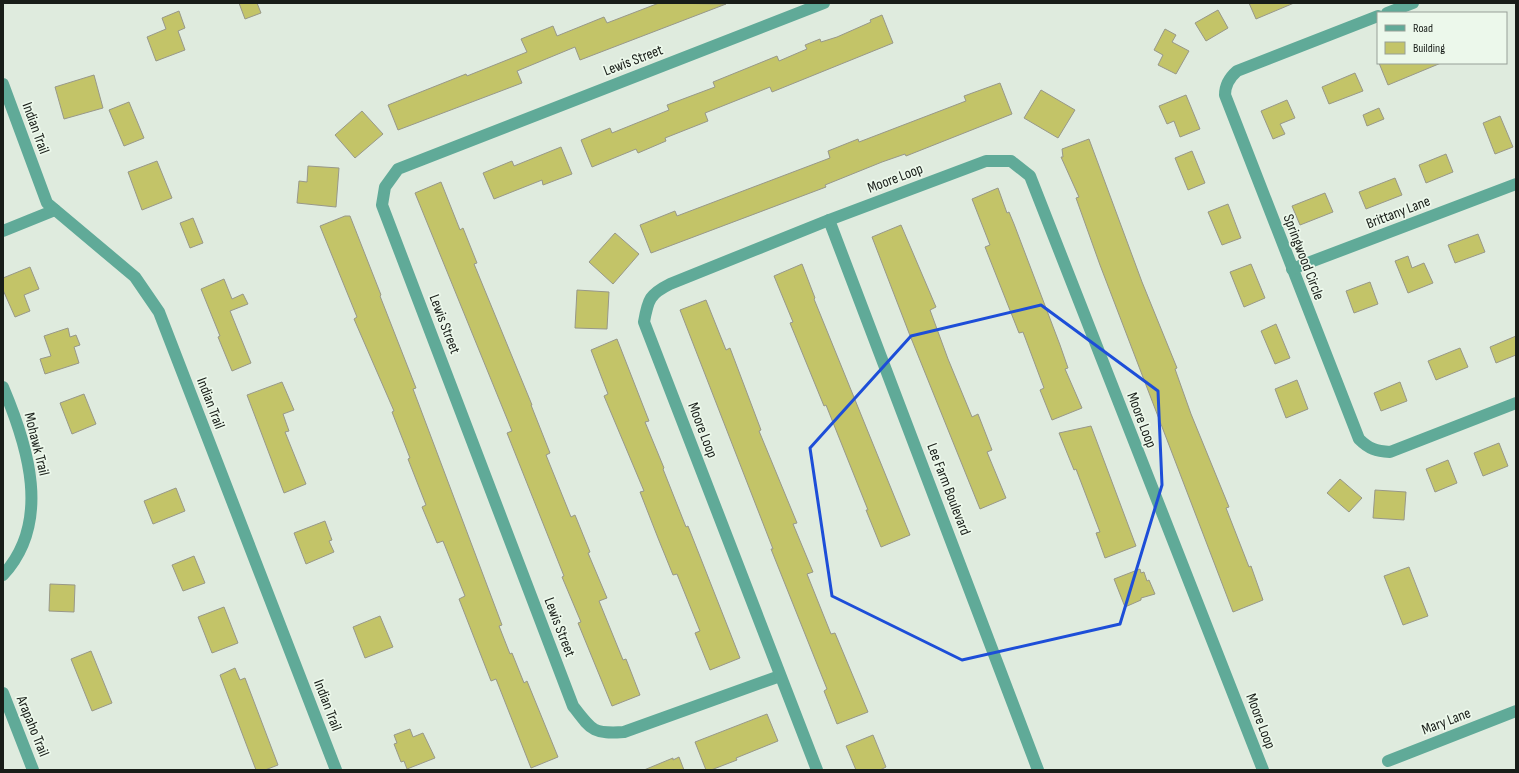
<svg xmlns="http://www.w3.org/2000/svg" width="1519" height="773" font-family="'Sofia Sans Condensed',sans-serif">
<rect width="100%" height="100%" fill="#dfebde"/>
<g fill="#c3c468" stroke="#989889">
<path d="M 239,3 L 257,3 L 261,13 L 245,19 Z"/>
<path d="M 659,3 L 726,4 L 580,60 L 575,47 L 517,71 L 522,83 L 398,130 L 388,105 L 466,74 L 467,76 L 527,52 L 521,39 L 553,26 L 557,36 L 604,17 L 607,23 Z"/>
<path d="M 1249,3 L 1294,3 L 1256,19 Z"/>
<path d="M 1218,10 L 1228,28 L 1206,41 L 1195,23 Z"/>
<path d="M 179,11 L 185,28 L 178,31 L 185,50 L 156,61 L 147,37 L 166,29 L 162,18 Z"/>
<path d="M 882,15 L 893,43 L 772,92 L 770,87 L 705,113 L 708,121 L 665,138 L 666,141 L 638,153 L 636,149 L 592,167 L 581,140 L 610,128 L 612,133 L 669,110 L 667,105 L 715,87 L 713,82 L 777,56 L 779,61 L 807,49 L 805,45 L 820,39 L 821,42 L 837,37 L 871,22 L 870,20 Z"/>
<path d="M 1165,29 L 1176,35 L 1172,42 L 1189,51 L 1176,74 L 1158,65 L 1163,55 L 1154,50 Z"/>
<path d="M 1379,63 L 1441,63 L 1388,85 Z"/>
<path d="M 1355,73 L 1363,91 L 1329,104 L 1322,87 Z"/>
<path d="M 94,75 L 103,108 L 64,119 L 55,87 Z"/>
<path d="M 1000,83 L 1012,114 L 906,156 L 905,154 L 882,162 L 825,185 L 826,187 L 651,253 L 640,225 L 675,211 L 677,216 L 830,158 L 828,151 L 858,139 L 859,142 L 966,101 L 964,96 Z"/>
<path d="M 1041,90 L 1075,110 L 1058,138 L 1024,118 Z"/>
<path d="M 1186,95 L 1200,129 L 1180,137 L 1174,121 L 1167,124 L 1159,106 Z"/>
<path d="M 1287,100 L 1295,118 L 1280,124 L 1285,134 L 1273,139 L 1261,111 Z"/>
<path d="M 129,102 L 144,138 L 124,146 L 109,110 Z"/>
<path d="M 1379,108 L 1384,119 L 1367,126 L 1363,115 Z"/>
<path d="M 362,111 L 383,134 L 355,158 L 335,135 Z"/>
<path d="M 1500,116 L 1513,147 L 1495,154 L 1483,123 Z"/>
<path d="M 1089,139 L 1142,282 L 1177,368 L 1175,369 L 1191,414 L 1229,507 L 1226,508 L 1249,567 L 1251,566 L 1263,600 L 1233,612 L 1100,265 L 1076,198 L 1079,197 L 1061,157 L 1063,157 L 1062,149 Z"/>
<path d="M 561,147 L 572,174 L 543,185 L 542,180 L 494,199 L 483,173 L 512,161 L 514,166 Z"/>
<path d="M 1192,151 L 1205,183 L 1188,190 L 1175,158 Z"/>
<path d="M 1446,154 L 1453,172 L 1426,183 L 1419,165 Z"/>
<path d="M 157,161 L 172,198 L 142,210 L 128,172 Z"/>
<path d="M 308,166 L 339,168 L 336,207 L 297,203 L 299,181 L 307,182 Z"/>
<path d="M 1395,178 L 1402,195 L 1366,209 L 1359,192 Z"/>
<path d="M 441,182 L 460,230 L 463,228 L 477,263 L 474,264 L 532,405 L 531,405 L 550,453 L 546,455 L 571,517 L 575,515 L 590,552 L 588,553 L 607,598 L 599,601 L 623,660 L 626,659 L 640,695 L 612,706 L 578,623 L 581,622 L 562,577 L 564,576 L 507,433 L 512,431 L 415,193 Z"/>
<path d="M 998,188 L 1007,213 L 1009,212 L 1014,224 L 1060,345 L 1068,368 L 1065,369 L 1082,408 L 1052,420 L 1040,390 L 1044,388 L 1023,332 L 1019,333 L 985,247 L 990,245 L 972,199 Z"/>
<path d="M 1325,193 L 1333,212 L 1300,225 L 1292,206 Z"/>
<path d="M 1228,204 L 1241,238 L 1222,245 L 1208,212 Z"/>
<path d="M 345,216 L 350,216 L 381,295 L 380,296 L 416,388 L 413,389 L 502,625 L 499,626 L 510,654 L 512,653 L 524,683 L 527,681 L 558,757 L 531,768 L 496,679 L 491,681 L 459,599 L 465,596 L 443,541 L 437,543 L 422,507 L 426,505 L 408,459 L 410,458 L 392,412 L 394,411 L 354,319 L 357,317 L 320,226 Z"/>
<path d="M 193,218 L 203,243 L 190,248 L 180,223 Z"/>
<path d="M 901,225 L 936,307 L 930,310 L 948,359 L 972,417 L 978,414 L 992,450 L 987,452 L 1006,498 L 980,509 L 909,333 L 872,237 Z"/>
<path d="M 615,233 L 639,254 L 613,284 L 589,262 Z"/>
<path d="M 1478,234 L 1485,252 L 1455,263 L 1448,245 Z"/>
<path d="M 1408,256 L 1412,268 L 1424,263 L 1433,283 L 1408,293 L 1395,261 Z"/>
<path d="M 802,264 L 815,298 L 814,299 L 910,535 L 881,547 L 866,510 L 868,510 L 826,405 L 824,406 L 790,323 L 793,322 L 774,276 Z"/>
<path d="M 1251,264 L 1265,298 L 1244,307 L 1230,272 Z"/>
<path d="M 30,267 L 39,289 L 24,295 L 30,311 L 15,317 L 3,290 L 3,278 Z"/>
<path d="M 224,279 L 232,299 L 243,294 L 248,304 L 230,311 L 251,363 L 232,371 L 218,337 L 220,336 L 201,289 Z"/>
<path d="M 1370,282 L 1378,304 L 1354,313 L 1346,291 Z"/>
<path d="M 577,290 L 609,292 L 607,329 L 575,328 Z"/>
<path d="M 706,300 L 726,350 L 730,348 L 761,430 L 759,431 L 797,523 L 793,524 L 813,572 L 807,574 L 831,634 L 835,633 L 868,712 L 837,724 L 824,691 L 827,689 L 771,549 L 773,549 L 680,310 Z"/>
<path d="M 1276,324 L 1290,358 L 1275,364 L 1261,331 Z"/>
<path d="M 68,328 L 70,337 L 76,335 L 80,345 L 74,347 L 79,363 L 45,374 L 40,359 L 51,356 L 44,336 Z"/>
<path d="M 1516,336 L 1516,355 L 1496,363 L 1490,347 Z"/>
<path d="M 617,339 L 649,421 L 645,422 L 664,468 L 663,469 L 686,527 L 688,526 L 740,658 L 710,670 L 695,633 L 700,631 L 677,574 L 673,575 L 658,538 L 640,492 L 644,491 L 604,396 L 608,394 L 591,350 Z"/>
<path d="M 1460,348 L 1468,367 L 1436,380 L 1428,361 Z"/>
<path d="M 1297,380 L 1308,409 L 1286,418 L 1275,389 Z"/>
<path d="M 282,382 L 294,410 L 283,414 L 289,431 L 285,432 L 306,484 L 284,493 L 247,395 Z"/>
<path d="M 1400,382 L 1407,401 L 1381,411 L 1374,393 Z"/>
<path d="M 84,394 L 96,424 L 72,434 L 60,403 Z"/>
<path d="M 1091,426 L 1136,546 L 1105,558 L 1096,533 L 1100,532 L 1076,469 L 1074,470 L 1059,433 Z"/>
<path d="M 1499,443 L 1508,466 L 1483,476 L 1474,453 Z"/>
<path d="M 1448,460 L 1457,483 L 1435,492 L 1426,469 Z"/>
<path d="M 1340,479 L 1362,498 L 1349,512 L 1327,493 Z"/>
<path d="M 176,488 L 185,511 L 153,524 L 144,501 Z"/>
<path d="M 1375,490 L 1406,492 L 1404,520 L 1373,518 Z"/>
<path d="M 325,521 L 332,540 L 329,541 L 334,552 L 306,564 L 294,533 Z"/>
<path d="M 194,556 L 205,583 L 183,591 L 172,565 Z"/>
<path d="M 1409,567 L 1428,616 L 1403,625 L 1384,576 Z"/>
<path d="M 1140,569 L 1141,573 L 1144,572 L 1147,581 L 1149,580 L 1155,594 L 1141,598 L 1141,600 L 1125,607 L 1114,579 Z"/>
<path d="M 50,584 L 75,585 L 74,612 L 49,611 Z"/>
<path d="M 224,607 L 238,643 L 212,653 L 198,617 Z"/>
<path d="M 380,616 L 393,647 L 365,658 L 353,627 Z"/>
<path d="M 91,651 L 112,703 L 92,711 L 71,659 Z"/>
<path d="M 235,668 L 240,680 L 245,678 L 278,765 L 265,770 L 256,770 L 220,675 Z"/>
<path d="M 767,714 L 778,741 L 736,758 L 737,760 L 711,770 L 706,770 L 695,742 Z"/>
<path d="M 410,729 L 413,737 L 423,733 L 435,758 L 407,769 L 404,761 L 401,762 L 394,744 L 397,743 L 394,735 Z"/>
<path d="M 873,735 L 886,767 L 880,770 L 856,770 L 846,746 Z"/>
<path d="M 679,757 L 684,770 L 644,770 L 673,758 L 673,760 Z"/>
</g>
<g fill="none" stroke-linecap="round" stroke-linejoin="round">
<g stroke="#60aa98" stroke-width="12">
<path d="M 1387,13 L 1413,3"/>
<path d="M 1378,16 L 1237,71 C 1229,78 1225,85 1225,95 L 1359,439 C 1369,449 1376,451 1390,452 L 1516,403"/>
<path d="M 3,84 L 47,203 L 135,277 L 159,312 L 336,770"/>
<path d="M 829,220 L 1038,770"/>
<path d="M 3,231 L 55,210"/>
<path d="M 1292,269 L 1516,184"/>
<path d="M 3,387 C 28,446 52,522 3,575"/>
<path d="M 780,676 L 624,732 C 593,734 592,731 573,706 L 382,205 L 385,187 L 398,169 L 824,3"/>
<path d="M 3,693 L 33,770"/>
<path d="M 1388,761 L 1516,711"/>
<path d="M 817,770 L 644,322 C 648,299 650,294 670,284 L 829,220 L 986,161 L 1011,161 L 1030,176 L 1263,770"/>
</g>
</g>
<path fill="none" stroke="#1d4ed8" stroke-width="3" stroke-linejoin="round" d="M 1041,305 L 1158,391 L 1162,485 L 1120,624 L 962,660 L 832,596 L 810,448 L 911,336 Z"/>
<g text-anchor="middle" stroke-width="3.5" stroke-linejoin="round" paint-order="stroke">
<g font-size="15" fill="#181d18" stroke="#ecf8eb">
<text transform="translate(633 60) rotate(-21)" y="5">Lewis Street</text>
<text transform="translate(36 128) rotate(70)" y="5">Indian Trail</text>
<text transform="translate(895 178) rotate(-21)" y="5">Moore Loop</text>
<text transform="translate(1398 212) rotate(-21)" y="5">Brittany Lane</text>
<text transform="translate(1304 257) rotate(69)" y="5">Springwood Circle</text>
<text transform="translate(445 324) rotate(69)" y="5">Lewis Street</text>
<text transform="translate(211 403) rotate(69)" y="5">Indian Trail</text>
<text transform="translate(1142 420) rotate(69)" y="5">Moore Loop</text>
<text transform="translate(703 430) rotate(69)" y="5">Moore Loop</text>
<text transform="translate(37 444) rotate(76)" y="5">Mohawk Trail</text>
<text transform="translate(949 489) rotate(69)" y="5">Lee Farm Boulevard</text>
<text transform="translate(560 627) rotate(69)" y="5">Lewis Street</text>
<text transform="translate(328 705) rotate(69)" y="5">Indian Trail</text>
<text transform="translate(1261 721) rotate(69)" y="5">Moore Loop</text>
<text transform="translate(1446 721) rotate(-21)" y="5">Mary Lane</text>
<text transform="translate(33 726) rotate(68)" y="5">Arapaho Trail</text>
</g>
</g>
<rect width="1519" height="773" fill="none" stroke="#181d18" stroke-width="8"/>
<rect x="1377" y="12" width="130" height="52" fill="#ecf8eb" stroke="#97a097"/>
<rect x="1385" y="25" width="20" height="6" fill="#60aa98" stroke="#97a097"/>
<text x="1413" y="32" font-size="12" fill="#181d18">Road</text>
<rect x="1385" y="42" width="20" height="12" fill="#c3c468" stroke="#97a097"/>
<text x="1413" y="52" font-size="12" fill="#181d18">Building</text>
</svg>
